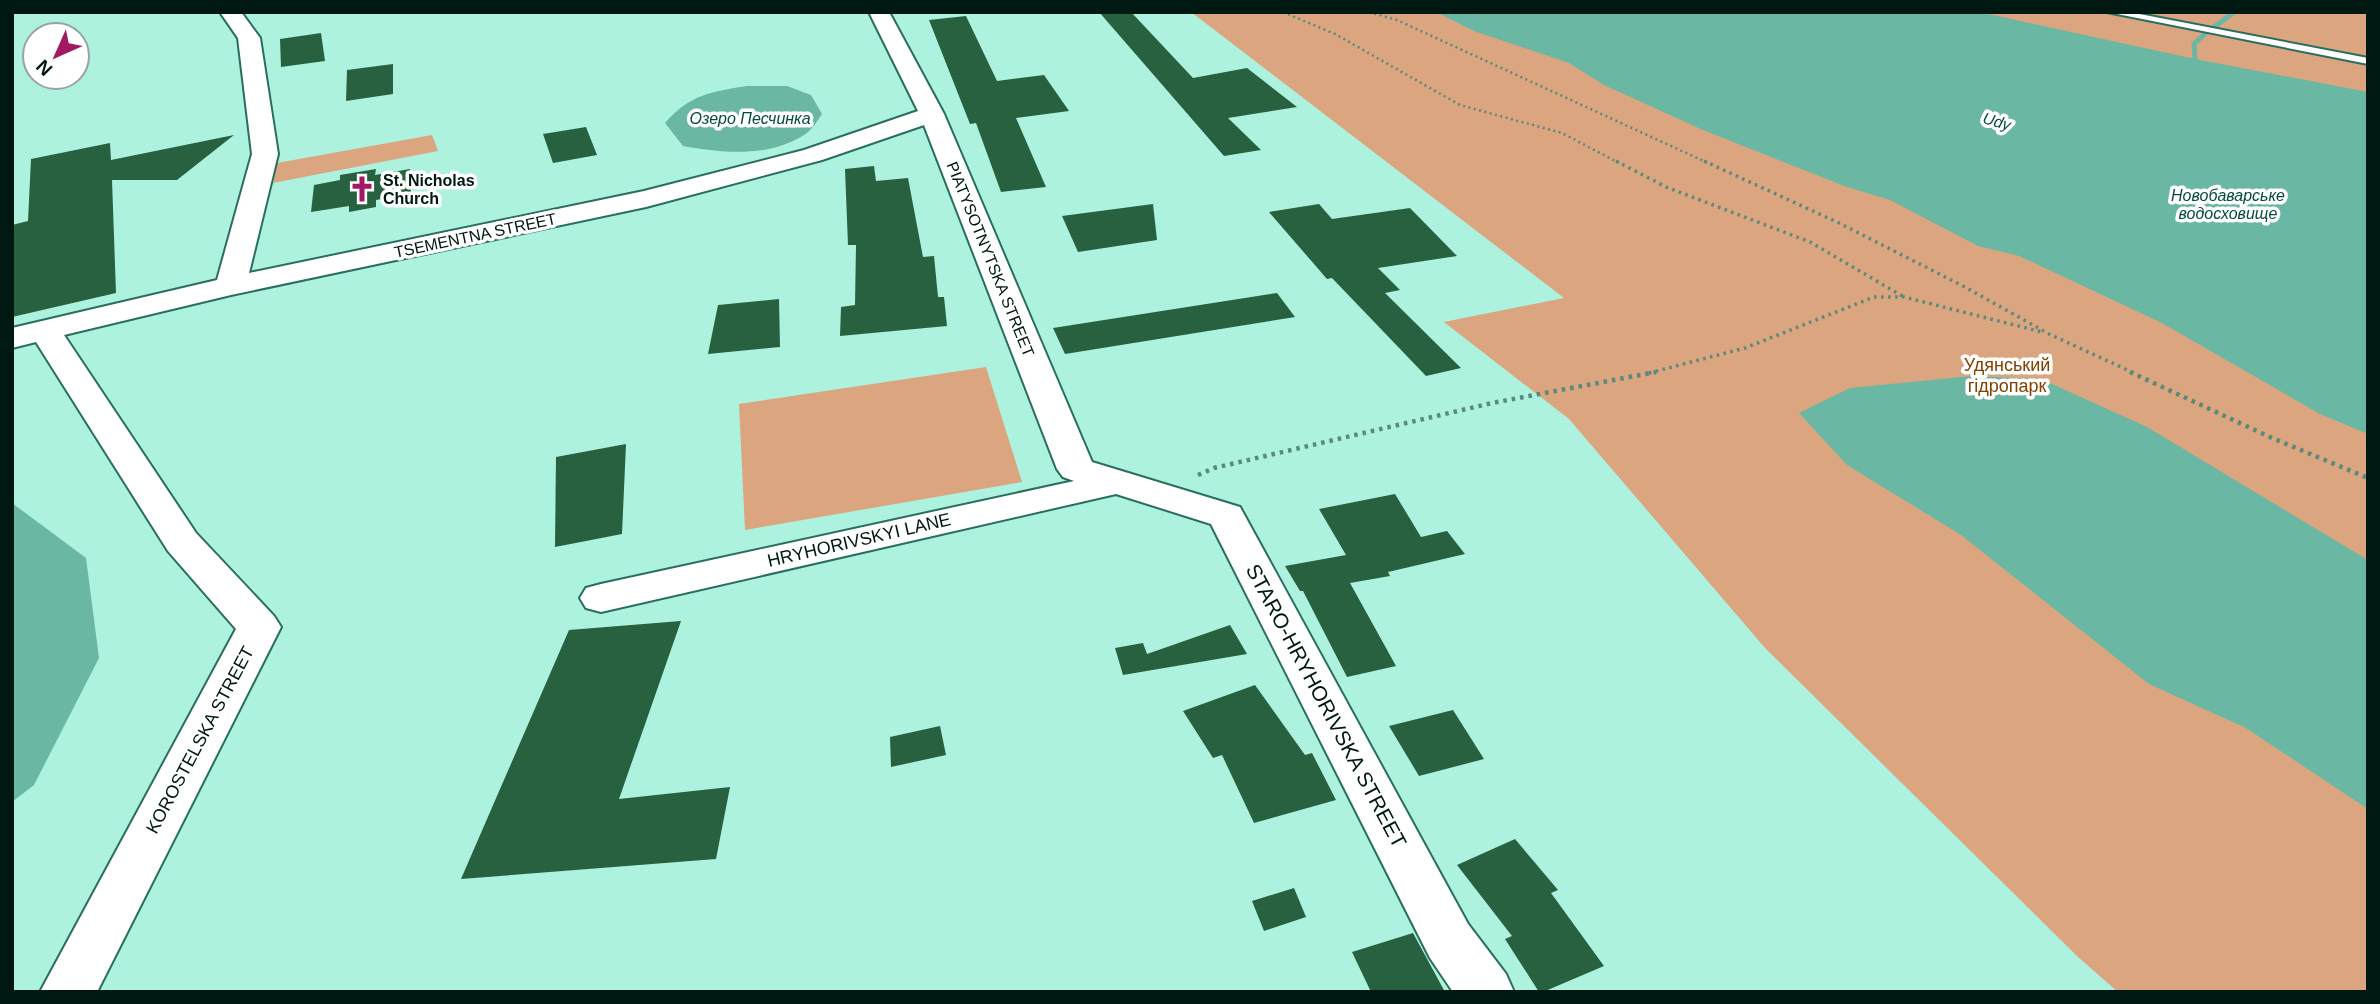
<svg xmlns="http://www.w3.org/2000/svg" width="2380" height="1004" font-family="Arial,sans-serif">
<rect width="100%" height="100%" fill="#adf2de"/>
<g fill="#dba580">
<path d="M 1191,12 L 2368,12 L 2368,992 L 2118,992 L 2078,957 L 1765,648 L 1569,419 L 1444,322 L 1564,298 Z"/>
<path d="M 432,135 L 438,151 L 273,183 L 277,163 Z"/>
<path d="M 986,367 L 1022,482 L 745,530 L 739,404 Z"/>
</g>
<g fill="#6ab7a3">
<path d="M 1436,12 L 1979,12 L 2195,59 L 2368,92 L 2368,434 L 2320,414 L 2160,322 L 2019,256 L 1978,246 L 1890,200 L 1847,187 L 1703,130 L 1604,85 L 1569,63 L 1474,31 Z"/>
<path d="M 747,86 L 787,86 L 811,95 L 822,114 C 817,121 811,131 804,135 C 768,158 722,153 683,146 L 665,123 C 691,94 710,92 747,86 Z"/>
<path d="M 1972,376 L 2041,379 L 2147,427 L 2368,560 L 2368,809 L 2246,728 L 2149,684 L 1961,535 L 1847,465 L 1799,413 L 1850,388 Z"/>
<path d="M 12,503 L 86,558 L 99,658 L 34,785 L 12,802 Z"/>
</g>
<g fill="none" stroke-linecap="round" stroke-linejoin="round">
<g stroke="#6ab7a3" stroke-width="5">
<path d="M 2213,28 L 2234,12"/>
<path d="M 2195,59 L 2194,44 L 2206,33"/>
</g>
</g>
<g fill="#27613f">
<path d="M 1099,12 L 1131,12 L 1193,78 L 1247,68 L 1297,107 L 1228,118 L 1261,150 L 1224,156 Z"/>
<path d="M 966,16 L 997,81 L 1044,75 L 1069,111 L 1016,118 L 1046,187 L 1001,192 L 976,123 L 970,124 L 929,20 Z"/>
<path d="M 321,33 L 325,61 L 281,67 L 280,39 Z"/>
<path d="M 393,64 L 393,94 L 346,101 L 347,70 Z"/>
<path d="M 586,127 L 597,155 L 553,163 L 543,134 Z"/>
<path d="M 234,135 L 177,180 L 112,180 L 116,293 L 12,317 L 12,225 L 28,221 L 31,159 L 110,143 L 111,160 Z"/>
<path d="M 874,166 L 876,181 L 908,178 L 923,257 L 934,256 L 938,297 L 944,297 L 947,326 L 840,336 L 841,307 L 855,305 L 856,245 L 848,245 L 845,169 Z"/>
<path d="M 376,169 L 375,175 L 410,169 L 411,194 L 376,200 L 376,207 L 349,212 L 349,206 L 311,212 L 314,185 L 340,180 L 340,175 Z"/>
<path d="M 1153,204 L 1157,240 L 1078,252 L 1062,216 Z"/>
<path d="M 1319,204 L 1332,219 L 1410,208 L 1457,256 L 1378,268 L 1400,290 L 1385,293 L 1461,368 L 1426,376 L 1332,278 L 1327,279 L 1269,212 Z"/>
<path d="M 1277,293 L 1295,317 L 1065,354 L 1053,328 Z"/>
<path d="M 779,299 L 780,347 L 708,354 L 718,305 Z"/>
<path d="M 626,444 L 622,534 L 555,547 L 556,457 Z"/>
<path d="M 1395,494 L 1421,537 L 1447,531 L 1465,554 L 1388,572 L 1390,576 L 1350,583 L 1396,666 L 1347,677 L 1303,591 L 1300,591 L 1285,566 L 1346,555 L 1319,509 Z"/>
<path d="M 681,621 L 619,799 L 730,787 L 716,859 L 461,879 L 569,630 Z"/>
<path d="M 1230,625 L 1247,654 L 1123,675 L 1115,648 L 1143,643 L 1147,654 Z"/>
<path d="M 1255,685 L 1305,755 L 1312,753 L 1336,800 L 1254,823 L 1222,755 L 1213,758 L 1183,711 Z"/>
<path d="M 1453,710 L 1484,759 L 1419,776 L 1389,726 Z"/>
<path d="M 940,726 L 946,755 L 891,767 L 890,737 Z"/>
<path d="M 1515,839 L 1558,890 L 1551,893 L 1604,966 L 1543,992 L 1539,992 L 1505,939 L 1512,936 L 1457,865 Z"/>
<path d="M 1294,888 L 1306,917 L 1264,931 L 1252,901 Z"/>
<path d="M 1413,933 L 1445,992 L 1371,992 L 1352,952 Z"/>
</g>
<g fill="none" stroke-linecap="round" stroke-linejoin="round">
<g stroke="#296e5e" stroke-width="4">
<path id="service" d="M 2107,12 L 2129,12 L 2368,58 L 2368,64 Z"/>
</g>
<g stroke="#296e5e" stroke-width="4">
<path id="minor" d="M 220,12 L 241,12 L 260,38 L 278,154 L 249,273 L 644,191 L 804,150 L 918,111 L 869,12 L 889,12 L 944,114 L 1092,462 L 1240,507 L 1468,924 L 1506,974 L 1514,992 L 1453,992 L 1430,958 L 1211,524 L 1116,494 L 601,612 L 586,608 L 580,598 L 586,588 L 601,584 L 1074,481 L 1063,477 L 1057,469 L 924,125 L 822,160 L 646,207 L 231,295 L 64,335 L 196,533 L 274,616 L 281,627 L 97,992 L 40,992 L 236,629 L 168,551 L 36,342 L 12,348 L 12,328 L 217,280 L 252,154 L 238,38 Z"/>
</g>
<g stroke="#5a897c" stroke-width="2.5" stroke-dasharray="2 3.5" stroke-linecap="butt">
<path d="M 1283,12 L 1335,34 L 1460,105 L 1562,133 L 1619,163"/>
<path d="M 1369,12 L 1397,20 L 1708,163"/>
</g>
<g stroke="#5a897c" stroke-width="3.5" stroke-dasharray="2.5 4.5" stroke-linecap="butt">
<path d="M 1616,161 L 1666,187 L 1810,242 L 1904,297"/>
<path d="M 1704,161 L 1839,223 L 1965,287 L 2049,334 L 2134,373"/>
<path d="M 1649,373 L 1745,348 L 1874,297 L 1904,297 L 2042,332"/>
</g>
<g stroke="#5a897c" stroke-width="4.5" stroke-dasharray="3.5 5" stroke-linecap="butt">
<path d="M 2130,372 L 2272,438 L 2368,478"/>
<path d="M 1198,475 L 1214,468 L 1492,403 L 1656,372"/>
</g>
<use href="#service" fill="#fff" fill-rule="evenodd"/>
<use href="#minor" fill="#fff" fill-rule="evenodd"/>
</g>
<defs>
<g id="church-bare" transform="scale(2.1)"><path d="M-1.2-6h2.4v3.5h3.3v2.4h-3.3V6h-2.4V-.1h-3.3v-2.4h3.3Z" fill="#a31961" stroke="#fff" stroke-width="2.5" paint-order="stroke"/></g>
</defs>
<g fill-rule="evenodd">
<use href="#church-bare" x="362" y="189"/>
</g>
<g text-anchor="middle" stroke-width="7" stroke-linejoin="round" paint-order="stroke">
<g font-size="16" font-style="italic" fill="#044b3e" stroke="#fff">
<text x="750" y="124">Озеро Песчинка</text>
<text transform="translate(1997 121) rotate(16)" y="6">Udy</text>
<text x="2228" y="201">Новобаварське<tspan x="2228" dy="18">водосховище</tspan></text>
</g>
<g font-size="16" font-weight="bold" fill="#001812" stroke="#fff" text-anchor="start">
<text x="383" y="186">St. Nicholas<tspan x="383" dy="18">Church</tspan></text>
</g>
<g font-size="16" fill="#001812" stroke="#fff">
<text transform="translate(475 235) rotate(-12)" y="6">TSEMENTNA STREET</text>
<text transform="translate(991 259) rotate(68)" y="6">PIATYSOTNYTSKA STREET</text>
</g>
<g font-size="18" fill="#834100" stroke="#fff">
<text x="2007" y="371">Удянський<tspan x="2007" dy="21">гідропарк</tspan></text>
</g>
<g font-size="18" fill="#001812" stroke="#fff">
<text transform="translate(859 540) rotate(-13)" y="6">HRYHORIVSKYI LANE</text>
<text transform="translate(200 740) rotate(-62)" y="6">KOROSTELSKA STREET</text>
</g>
<g font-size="21" fill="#001812" stroke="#fff">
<text transform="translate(1326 706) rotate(62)" y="7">STARO-HRYHORIVSKA STREET</text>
</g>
</g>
<rect width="2380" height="1004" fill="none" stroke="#001812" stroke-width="28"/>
<g transform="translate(56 56) rotate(225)"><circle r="33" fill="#ffffff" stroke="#99a3a0" stroke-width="2"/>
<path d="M0-5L12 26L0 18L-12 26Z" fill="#a31961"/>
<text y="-10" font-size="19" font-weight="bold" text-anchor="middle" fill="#001812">N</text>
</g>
</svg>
